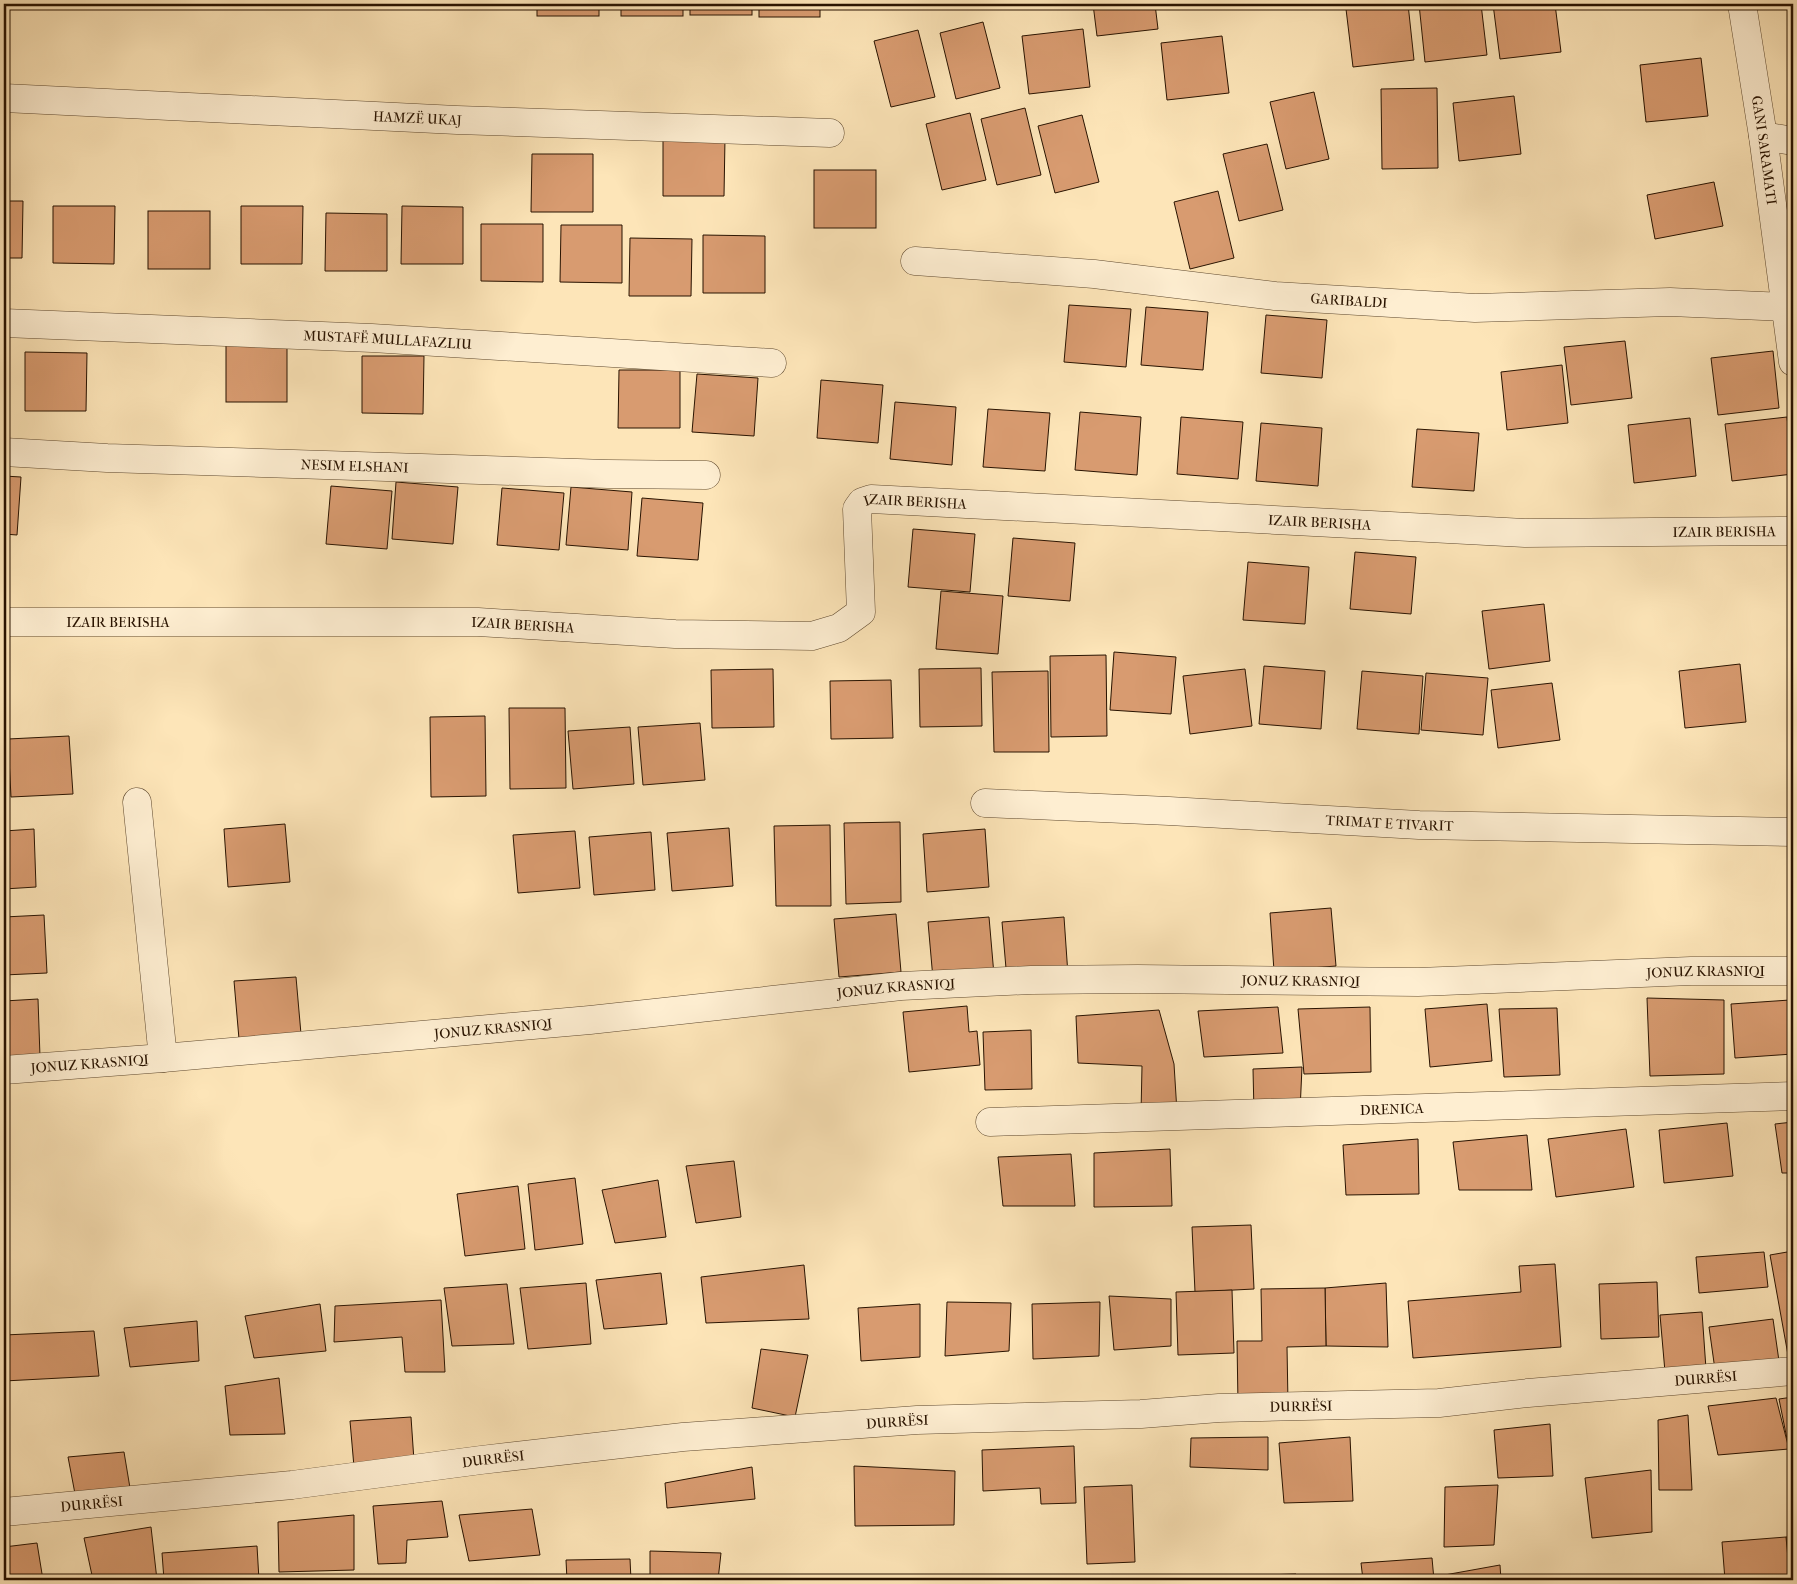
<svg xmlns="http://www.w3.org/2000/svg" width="1797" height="1584" font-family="'IM FELL French Canon',serif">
<rect width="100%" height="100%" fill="#fde5b8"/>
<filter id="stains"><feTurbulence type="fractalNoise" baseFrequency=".004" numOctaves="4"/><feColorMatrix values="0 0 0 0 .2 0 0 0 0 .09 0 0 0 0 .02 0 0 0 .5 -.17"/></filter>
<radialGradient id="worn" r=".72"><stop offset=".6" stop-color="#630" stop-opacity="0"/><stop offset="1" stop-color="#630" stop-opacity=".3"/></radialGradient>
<g fill="#d89b70" stroke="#291300">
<rect x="220" y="4" width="62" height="2"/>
<rect x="321" y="4" width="61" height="4"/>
<rect x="537" y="4" width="62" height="12"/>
<rect x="621" y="4" width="62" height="12"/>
<rect x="690" y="4" width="62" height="11"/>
<rect x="759" y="4" width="61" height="13"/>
<path d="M 1093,4 L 1155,4 L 1158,29 L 1097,36 Z"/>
<path d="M 1394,4 L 1408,4 L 1414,60 L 1353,67 L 1346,9 Z"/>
<path d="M 1419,4 L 1481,4 L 1487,55 L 1425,62 Z"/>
<path d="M 1493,4 L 1555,4 L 1561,52 L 1500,59 Z"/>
<path d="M 983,22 L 1000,88 L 956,99 L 940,33 Z"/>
<path d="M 1083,29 L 1090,87 L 1029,94 L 1022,36 Z"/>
<path d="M 918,30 L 935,97 L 891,107 L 874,41 Z"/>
<path d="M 1222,36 L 1229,93 L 1167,100 L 1161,43 Z"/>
<path d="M 1701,58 L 1708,116 L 1646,122 L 1640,65 Z"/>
<path d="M 1437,88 L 1438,168 L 1382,169 L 1381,89 Z"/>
<path d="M 1314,92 L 1329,159 L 1286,169 L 1270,102 Z"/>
<path d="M 1514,96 L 1521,154 L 1459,161 L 1453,103 Z"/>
<path d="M 1025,108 L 1041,175 L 997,185 L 981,119 Z"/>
<path d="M 970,113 L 986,180 L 942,190 L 926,124 Z"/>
<path d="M 1082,115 L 1099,182 L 1055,193 L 1038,126 Z"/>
<path d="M 663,137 L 725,138 L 724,196 L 663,196 Z"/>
<path d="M 1267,144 L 1283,210 L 1239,221 L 1223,154 Z"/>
<path d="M 532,154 L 593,154 L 593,212 L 531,212 Z"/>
<rect x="814" y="170" width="62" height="58"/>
<path d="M 1714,182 L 1723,226 L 1655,239 L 1647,195 Z"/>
<path d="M 1218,191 L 1234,258 L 1190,269 L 1174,202 Z"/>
<path d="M 4,201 L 23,201 L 22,258 L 4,258 Z"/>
<path d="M 53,206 L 115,206 L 114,264 L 53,263 Z"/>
<path d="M 241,206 L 303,206 L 302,264 L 241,264 Z"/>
<path d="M 402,206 L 463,207 L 463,264 L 401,264 Z"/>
<rect x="148" y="211" width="62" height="58"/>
<path d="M 326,213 L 387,214 L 387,271 L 325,271 Z"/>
<path d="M 481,224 L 543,224 L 543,282 L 481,281 Z"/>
<path d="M 561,225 L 622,225 L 622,283 L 560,282 Z"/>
<path d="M 703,235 L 765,236 L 765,293 L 703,293 Z"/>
<path d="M 630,238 L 692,239 L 691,296 L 629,296 Z"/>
<path d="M 1069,305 L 1131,309 L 1126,367 L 1064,362 Z"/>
<path d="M 1146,307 L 1208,312 L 1203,370 L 1141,365 Z"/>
<path d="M 1266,315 L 1327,320 L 1322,378 L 1261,373 Z"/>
<path d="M 1625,341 L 1632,398 L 1571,405 L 1564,347 Z"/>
<rect x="226" y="344" width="61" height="58"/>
<path d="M 1773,351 L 1779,408 L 1718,415 L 1711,358 Z"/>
<path d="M 25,352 L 87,353 L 86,411 L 25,411 Z"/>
<path d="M 362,356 L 424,356 L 423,414 L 362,413 Z"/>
<path d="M 1562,365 L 1568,423 L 1507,430 L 1501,372 Z"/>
<path d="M 619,370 L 680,370 L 680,428 L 618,428 Z"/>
<path d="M 697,374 L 758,378 L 754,436 L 692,432 Z"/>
<path d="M 821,380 L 883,385 L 878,443 L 817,438 Z"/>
<path d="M 895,402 L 956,407 L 952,465 L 890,459 Z"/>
<path d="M 988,409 L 1050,413 L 1045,471 L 983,467 Z"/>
<path d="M 1080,412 L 1141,417 L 1137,475 L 1075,470 Z"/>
<path d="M 1181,417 L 1243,422 L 1238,479 L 1177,474 Z"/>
<path d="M 1787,417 L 1793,474 L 1732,481 L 1725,424 Z"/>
<path d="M 1690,418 L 1696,476 L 1634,483 L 1628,425 Z"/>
<path d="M 1261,423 L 1322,428 L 1318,486 L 1256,481 Z"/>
<path d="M 1417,429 L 1479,433 L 1474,491 L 1412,487 Z"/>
<path d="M 4,476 L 21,477 L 17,535 L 4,534 Z"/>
<path d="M 396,482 L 458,487 L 453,544 L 392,539 Z"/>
<path d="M 331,486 L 392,491 L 387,549 L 326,544 Z"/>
<path d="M 571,487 L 632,492 L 628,550 L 566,545 Z"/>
<path d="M 502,488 L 564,493 L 559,550 L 497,545 Z"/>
<path d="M 642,498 L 703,503 L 698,560 L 637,556 Z"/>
<path d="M 913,529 L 975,534 L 970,592 L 908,587 Z"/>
<path d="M 1013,538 L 1075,543 L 1070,601 L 1008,596 Z"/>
<path d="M 1355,552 L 1416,557 L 1411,614 L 1350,609 Z"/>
<path d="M 1248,562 L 1309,567 L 1305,624 L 1243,620 Z"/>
<path d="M 941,591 L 1003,596 L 998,654 L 936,649 Z"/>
<path d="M 1544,604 L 1550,661 L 1489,669 L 1482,611 Z"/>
<path d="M 1114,652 L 1176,657 L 1171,714 L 1110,710 Z"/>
<path d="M 1106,655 L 1107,736 L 1051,737 L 1050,656 Z"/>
<path d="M 1740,664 L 1746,722 L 1685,728 L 1679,671 Z"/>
<path d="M 1264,666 L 1325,671 L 1321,729 L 1259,724 Z"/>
<path d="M 981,668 L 982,726 L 920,727 L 919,669 Z"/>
<path d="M 773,669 L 774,727 L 712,728 L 711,670 Z"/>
<path d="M 1245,669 L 1252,726 L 1190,734 L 1183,676 Z"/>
<path d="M 1048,671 L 1049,752 L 994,752 L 992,672 Z"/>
<path d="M 1362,671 L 1423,676 L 1419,734 L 1357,729 Z"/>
<path d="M 1426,673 L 1488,678 L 1483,735 L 1421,730 Z"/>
<path d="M 891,680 L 893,738 L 831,739 L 830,681 Z"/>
<path d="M 1552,683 L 1560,740 L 1498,748 L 1491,690 Z"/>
<path d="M 509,708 L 565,708 L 566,788 L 510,789 Z"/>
<path d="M 485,716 L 486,796 L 431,797 L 430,717 Z"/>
<path d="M 700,723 L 705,780 L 643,785 L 638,727 Z"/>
<path d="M 630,727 L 634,784 L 573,789 L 568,731 Z"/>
<path d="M 69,736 L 73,794 L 11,797 L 8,739 Z"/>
<path d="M 900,822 L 901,902 L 846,904 L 844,823 Z"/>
<path d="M 285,824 L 290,882 L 228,887 L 224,829 Z"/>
<path d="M 830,825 L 831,906 L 776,906 L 774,826 Z"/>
<path d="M 729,828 L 733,886 L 672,891 L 667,833 Z"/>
<path d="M 34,829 L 36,887 L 4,889 L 4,831 Z"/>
<path d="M 985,829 L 989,887 L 927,892 L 923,834 Z"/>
<path d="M 575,831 L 580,888 L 518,893 L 513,835 Z"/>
<path d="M 651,832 L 655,890 L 594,895 L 589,837 Z"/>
<path d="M 1331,908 L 1336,966 L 1274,971 L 1270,913 Z"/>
<path d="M 896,914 L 901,972 L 839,977 L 834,919 Z"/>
<path d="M 44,915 L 47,973 L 4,975 L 4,917 Z"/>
<path d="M 989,917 L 994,975 L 933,979 L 928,922 Z"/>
<path d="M 1064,917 L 1068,975 L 1007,980 L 1002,922 Z"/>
<path d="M 296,977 L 301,1034 L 239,1039 L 234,981 Z"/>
<path d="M 1790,990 L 1793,990 L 1793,1045 L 1790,1000 Z"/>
<path d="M 1647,998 L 1724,1000 L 1724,1074 L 1650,1076 Z"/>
<path d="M 38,999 L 40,1057 L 4,1059 L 4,1001 Z"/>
<path d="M 1790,1000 L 1793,1054 L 1735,1058 L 1731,1004 Z"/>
<path d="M 1487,1004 L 1492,1061 L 1430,1067 L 1425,1009 Z"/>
<path d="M 967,1006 L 969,1032 L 977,1031 L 980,1065 L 909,1072 L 903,1012 Z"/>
<path d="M 1278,1007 L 1283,1053 L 1204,1057 L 1198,1011 Z"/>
<path d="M 1370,1007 L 1371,1072 L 1304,1074 L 1298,1009 Z"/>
<path d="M 1557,1008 L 1560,1075 L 1504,1077 L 1499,1009 Z"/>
<path d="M 1159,1010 L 1174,1064 L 1177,1112 L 1141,1114 L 1142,1066 L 1078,1063 L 1076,1016 Z"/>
<path d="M 1031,1030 L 1032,1089 L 985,1090 L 983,1032 Z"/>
<path d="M 1302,1067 L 1300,1111 L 1254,1113 L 1253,1069 Z"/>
<path d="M 1793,1122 L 1793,1173 L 1782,1173 L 1775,1124 Z"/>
<path d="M 1727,1123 L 1733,1176 L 1664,1183 L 1659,1130 Z"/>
<path d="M 1626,1129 L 1634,1187 L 1556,1197 L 1548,1139 Z"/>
<path d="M 1527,1135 L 1532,1190 L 1459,1190 L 1453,1142 Z"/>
<path d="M 1418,1139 L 1419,1194 L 1346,1195 L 1343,1145 Z"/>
<path d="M 1170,1149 L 1172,1206 L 1094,1207 L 1094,1153 Z"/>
<path d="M 1071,1154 L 1075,1206 L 1003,1206 L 998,1157 Z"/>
<path d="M 734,1161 L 741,1217 L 696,1223 L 686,1166 Z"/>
<path d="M 575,1178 L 583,1244 L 535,1250 L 528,1184 Z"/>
<path d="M 658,1180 L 666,1237 L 615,1243 L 602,1190 Z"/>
<path d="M 518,1186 L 525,1249 L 465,1256 L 457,1194 Z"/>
<path d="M 1251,1225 L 1254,1289 L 1195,1292 L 1192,1227 Z"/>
<path d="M 1793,1251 L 1793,1355 L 1788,1355 L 1770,1255 Z"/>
<path d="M 1764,1252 L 1768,1287 L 1699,1293 L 1696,1257 Z"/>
<path d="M 1555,1264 L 1561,1347 L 1413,1358 L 1408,1301 L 1521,1292 L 1519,1266 Z"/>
<path d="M 804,1265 L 809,1319 L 706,1323 L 701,1277 Z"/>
<path d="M 661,1273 L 667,1324 L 604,1329 L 596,1280 Z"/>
<path d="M 1657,1282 L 1659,1337 L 1601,1339 L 1599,1284 Z"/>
<path d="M 586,1283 L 591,1344 L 528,1349 L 520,1288 Z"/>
<path d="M 1386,1283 L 1388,1347 L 1326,1346 L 1325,1288 Z"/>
<path d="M 507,1284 L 514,1344 L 452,1346 L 444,1288 Z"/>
<path d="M 1325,1288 L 1326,1346 L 1287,1347 L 1288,1403 L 1238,1404 L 1237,1341 L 1262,1341 L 1261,1289 Z"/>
<path d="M 1232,1290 L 1234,1353 L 1178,1355 L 1176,1292 Z"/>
<path d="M 1109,1296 L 1171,1299 L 1171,1346 L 1114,1350 Z"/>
<path d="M 441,1300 L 445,1372 L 405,1372 L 402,1337 L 334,1342 L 335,1306 Z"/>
<path d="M 947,1302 L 1011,1303 L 1009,1351 L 945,1356 Z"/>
<path d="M 1100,1302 L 1099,1356 L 1033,1359 L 1032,1304 Z"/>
<path d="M 320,1304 L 326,1351 L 254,1358 L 245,1316 Z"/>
<path d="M 920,1304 L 920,1357 L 861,1361 L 858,1308 Z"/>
<path d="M 1702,1312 L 1706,1369 L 1665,1372 L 1660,1315 Z"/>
<path d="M 1773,1319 L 1780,1368 L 1716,1377 L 1709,1327 Z"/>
<path d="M 197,1321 L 199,1361 L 130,1367 L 124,1328 Z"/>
<path d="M 94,1331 L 99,1376 L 4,1381 L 4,1335 Z"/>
<path d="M 761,1349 L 808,1355 L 795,1417 L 752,1408 Z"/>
<path d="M 279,1378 L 285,1434 L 230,1435 L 225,1386 Z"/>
<path d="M 1793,1397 L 1793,1448 L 1789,1449 L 1779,1399 Z"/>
<path d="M 1776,1398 L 1789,1449 L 1718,1455 L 1708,1406 Z"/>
<path d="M 1688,1415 L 1692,1490 L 1659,1490 L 1658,1420 Z"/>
<path d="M 411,1417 L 414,1461 L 354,1467 L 350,1421 Z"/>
<path d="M 1550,1424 L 1553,1476 L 1498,1478 L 1494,1430 Z"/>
<path d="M 1268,1437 L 1268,1470 L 1190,1467 L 1191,1438 Z"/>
<path d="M 1350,1437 L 1353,1501 L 1284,1503 L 1279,1443 Z"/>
<path d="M 1074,1446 L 1076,1503 L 1041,1504 L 1040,1488 L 983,1491 L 982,1450 Z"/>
<path d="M 124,1452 L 131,1494 L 76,1499 L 68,1457 Z"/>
<path d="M 854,1466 L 955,1471 L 954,1525 L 855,1526 Z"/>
<path d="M 752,1467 L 755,1499 L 667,1508 L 665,1483 Z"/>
<path d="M 1651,1470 L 1652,1532 L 1592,1538 L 1585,1478 Z"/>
<path d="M 1132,1485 L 1135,1562 L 1087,1564 L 1084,1487 Z"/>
<path d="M 1498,1485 L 1494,1545 L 1444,1547 L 1445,1487 Z"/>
<path d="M 442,1501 L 448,1537 L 407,1540 L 406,1563 L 378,1564 L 373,1506 Z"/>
<path d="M 532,1509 L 540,1555 L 469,1561 L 459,1515 Z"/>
<path d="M 354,1515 L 354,1570 L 279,1572 L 278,1522 Z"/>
<path d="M 151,1527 L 157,1580 L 93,1580 L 84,1538 Z"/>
<path d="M 1793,1536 L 1793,1580 L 1790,1580 L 1786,1537 Z"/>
<path d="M 1786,1537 L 1790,1580 L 1725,1580 L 1722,1542 Z"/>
<path d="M 37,1543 L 43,1580 L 4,1580 L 4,1547 Z"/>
<path d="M 257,1546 L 259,1580 L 164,1580 L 162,1553 Z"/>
<path d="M 650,1551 L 721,1553 L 718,1580 L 650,1580 Z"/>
<path d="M 1432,1558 L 1434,1580 L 1363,1580 L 1361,1563 Z"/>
<path d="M 630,1559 L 631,1580 L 567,1580 L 566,1560 Z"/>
<path d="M 1500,1565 L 1501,1580 L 1439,1580 L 1439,1576 Z"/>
<path d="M 1296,1574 L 1296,1580 L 1236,1580 L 1263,1575 Z"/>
</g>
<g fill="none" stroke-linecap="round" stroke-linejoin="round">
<g stroke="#5e482e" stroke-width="29">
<g id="minor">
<path id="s1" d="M 4,98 L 457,120 L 830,133"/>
<path d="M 1763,136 L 1793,141"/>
<path id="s2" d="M 915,261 L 1094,274 L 1275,296 L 1475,308 L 1670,302 L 1785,307"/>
<path id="s3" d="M 4,323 L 372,338 L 772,363"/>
<path id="s4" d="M 4,452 L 107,458 L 608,474 L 706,475"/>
<path id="s5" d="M 4,622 L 478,622 L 675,634 L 812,636 L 839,628 L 861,612 L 857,509 L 862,502 L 871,499 L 1525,533 L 1793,531"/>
<path d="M 137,802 L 163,1058"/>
<path id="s6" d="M 985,803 L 1169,811 L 1419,825 L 1793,832"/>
<path id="s7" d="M 4,1070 L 163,1058 L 590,1020 L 901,986 L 1031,980 L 1138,979 L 1418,982 L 1691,971 L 1793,971"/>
<path id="s8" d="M 990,1122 L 1793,1096"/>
<path id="s9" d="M 4,1512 L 292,1485 L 481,1460 L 683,1437 L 917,1420 L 1141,1414 L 1219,1408 L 1439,1403 L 1528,1393 L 1793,1371"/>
</g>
</g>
<g stroke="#5e482e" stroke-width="29">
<g id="tertiary">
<path id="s10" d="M 1742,4 L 1763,136 L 1793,362"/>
</g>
</g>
<use href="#minor" stroke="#feeed1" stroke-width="28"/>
<use href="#tertiary" stroke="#feeed1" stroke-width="28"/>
</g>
<g text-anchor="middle" stroke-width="5" stroke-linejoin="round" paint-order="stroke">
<g font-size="14" fill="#291300" stroke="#feeed1">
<text dy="5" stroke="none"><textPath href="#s1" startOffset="414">HAMZË UKAJ</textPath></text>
<text dy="5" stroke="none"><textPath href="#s10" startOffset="148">GANI SARAMATI</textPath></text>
<text dy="5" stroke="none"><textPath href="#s2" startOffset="436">GARIBALDI</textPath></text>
<text dy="5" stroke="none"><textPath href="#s3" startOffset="384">MUSTAFË MULLAFAZLIU</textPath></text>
<text dy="5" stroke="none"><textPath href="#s4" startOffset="351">NESIM ELSHANI</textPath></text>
<text dy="5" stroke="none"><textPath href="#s5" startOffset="1029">IZAIR BERISHA</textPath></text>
<text dy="5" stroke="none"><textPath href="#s5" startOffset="1434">IZAIR BERISHA</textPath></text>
<text dy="5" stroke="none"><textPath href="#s5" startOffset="1839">IZAIR BERISHA</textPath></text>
<text dy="5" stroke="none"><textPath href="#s5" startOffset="114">IZAIR BERISHA</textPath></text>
<text dy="5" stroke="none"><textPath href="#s5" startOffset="519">IZAIR BERISHA</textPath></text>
<text dy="5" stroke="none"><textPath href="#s6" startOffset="405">TRIMAT E TIVARIT</textPath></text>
<text dy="5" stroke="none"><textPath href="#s7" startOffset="1706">JONUZ KRASNIQI</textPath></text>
<text dy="5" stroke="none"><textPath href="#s7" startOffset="1301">JONUZ KRASNIQI</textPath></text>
<text dy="5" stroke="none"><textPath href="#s7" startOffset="896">JONUZ KRASNIQI</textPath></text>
<text dy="5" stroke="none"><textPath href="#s7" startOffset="491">JONUZ KRASNIQI</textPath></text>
<text dy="5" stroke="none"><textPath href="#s7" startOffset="86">JONUZ KRASNIQI</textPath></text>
<text dy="5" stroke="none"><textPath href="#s8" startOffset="402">DRENICA</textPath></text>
<text dy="5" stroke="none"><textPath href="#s9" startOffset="1708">DURRËSI</textPath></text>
<text dy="5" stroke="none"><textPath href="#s9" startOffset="1302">DURRËSI</textPath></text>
<text dy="5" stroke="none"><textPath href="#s9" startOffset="898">DURRËSI</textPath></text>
<text dy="5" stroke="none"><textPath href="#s9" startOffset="492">DURRËSI</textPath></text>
<text dy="5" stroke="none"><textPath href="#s9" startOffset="88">DURRËSI</textPath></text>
</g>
</g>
<rect width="1797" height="1584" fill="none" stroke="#fde5b8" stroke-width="20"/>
<rect x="5" y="5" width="1787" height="1574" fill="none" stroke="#291300" stroke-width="2.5"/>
<rect x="10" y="10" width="1777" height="1564" fill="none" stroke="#291300"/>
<rect width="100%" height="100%" filter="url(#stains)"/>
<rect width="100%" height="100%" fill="url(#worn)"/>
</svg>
